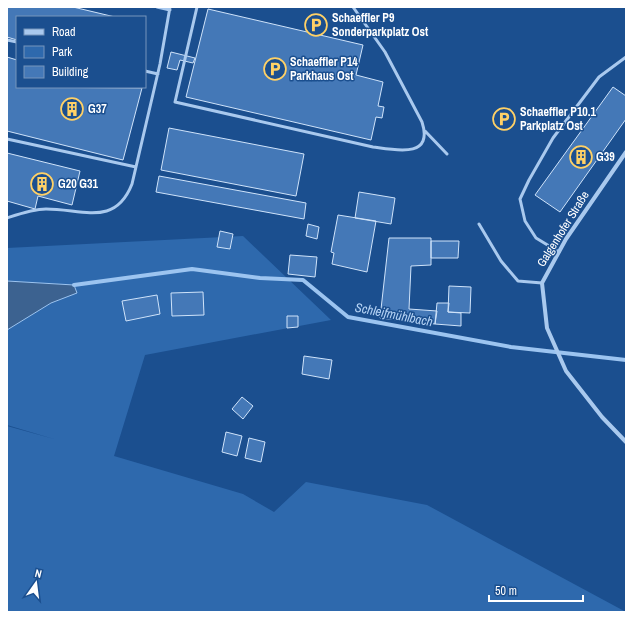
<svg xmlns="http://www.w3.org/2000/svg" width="633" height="619" font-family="'Archivo Narrow',sans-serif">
<rect width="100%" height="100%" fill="#1b4f8f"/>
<!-- green -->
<path fill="#2e69ad" d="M 243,236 L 331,320 L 145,355 L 114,456 L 243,494 L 274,512 L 306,482 L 427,505 L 626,612 L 7,612 L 7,426 L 54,439 L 7,425 L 7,330 L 51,303 L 76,293 L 74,285 L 7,281 L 7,248 Z"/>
<!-- water -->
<path fill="#3c6290" stroke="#9cc4f0" d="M 7,281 L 74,285 L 77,293 L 51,303 L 7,330 Z"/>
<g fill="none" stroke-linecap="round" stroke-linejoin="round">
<!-- stream -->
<path stroke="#9cc4f0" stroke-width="4" d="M 74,285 L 192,269 L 260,278 L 303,280 L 348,317 L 511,347 L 626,360"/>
</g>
<!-- building -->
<path fill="#4478b7" stroke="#cfe3fa" d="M 7,7 L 73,7 L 115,17 L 17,17 L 17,40 L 7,37 Z
M 208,9 L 363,45 L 356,75 L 383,82 L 378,106 L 384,107 L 382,118 L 376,117 L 371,140 L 186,97 Z
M 171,52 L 195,58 L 193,63 L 180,60 L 177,70 L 167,68 Z
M 7,57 L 17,60 L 17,87 L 142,88 L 123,160 L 7,131 Z
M 613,87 L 626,96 L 626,119 L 560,212 L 535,195 Z
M 169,128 L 304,154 L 296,196 L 161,170 Z
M 7,153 L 80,171 L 72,205 L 38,196 L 35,209 L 7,201 Z
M 159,176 L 306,203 L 304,219 L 156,192 Z
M 359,192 L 395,198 L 391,224 L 355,218 Z
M 338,215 L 376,221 L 367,272 L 332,264 L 334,253 L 331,252 Z
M 308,224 L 319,227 L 317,239 L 306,236 Z
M 220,231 L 233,234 L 230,249 L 217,247 Z
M 389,238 L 431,238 L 431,265 L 411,266 L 409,309 L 437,311 L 435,324 L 380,318 Z
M 431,241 L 459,241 L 458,258 L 431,258 Z
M 290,255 L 317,257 L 315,277 L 288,274 Z
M 449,286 L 471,287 L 470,313 L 448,312 Z
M 203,292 L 204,315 L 172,316 L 171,293 Z
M 157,295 L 160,314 L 126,321 L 122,301 Z
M 437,303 L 449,303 L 448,312 L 461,313 L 461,326 L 435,324 Z
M 287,316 L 298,316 L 298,327 L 287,328 Z
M 304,356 L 332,360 L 329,379 L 302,374 Z
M 242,397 L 253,406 L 243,419 L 232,409 Z
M 226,432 L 242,436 L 237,456 L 222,452 Z
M 249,438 L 265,442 L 261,462 L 245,458 Z"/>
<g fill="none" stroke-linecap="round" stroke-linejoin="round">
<!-- service -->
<path stroke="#a9c9ee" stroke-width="3" d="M 157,7 L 170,10
M 197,7 L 175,102 L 373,147 C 395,150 434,159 422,122 L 385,52 L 353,7
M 7,40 L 17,42
M 145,71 L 158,74
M 425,131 L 447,154
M 7,139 L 136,167
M 7,218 C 19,214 33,209 46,209 C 83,209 115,227 132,184 L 160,64 L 170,7
M 479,224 L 501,261 L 518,281 L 542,283
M 559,252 L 536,238 L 525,221 L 520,199 L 529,180 L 553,138 L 599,77 L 626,57"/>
<!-- minor -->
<path stroke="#a9c9ee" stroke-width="4" d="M 626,152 L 566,239 L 542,283 L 547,328 L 566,371 L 602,417 L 626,442"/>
</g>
<!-- icons -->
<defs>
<g id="parking-ring" transform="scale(1.15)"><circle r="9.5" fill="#1b4f8f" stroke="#ffd166" stroke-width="1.5"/><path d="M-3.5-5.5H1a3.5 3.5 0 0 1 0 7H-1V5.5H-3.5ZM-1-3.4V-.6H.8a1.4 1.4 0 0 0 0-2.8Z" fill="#ffd166"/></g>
<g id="building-ring" transform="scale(1.15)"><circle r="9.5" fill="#1b4f8f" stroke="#ffd166" stroke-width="1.5"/><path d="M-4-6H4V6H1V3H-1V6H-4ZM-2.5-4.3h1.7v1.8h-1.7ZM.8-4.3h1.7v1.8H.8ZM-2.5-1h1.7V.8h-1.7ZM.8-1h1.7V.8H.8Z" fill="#ffd166"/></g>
</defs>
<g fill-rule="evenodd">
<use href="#parking-ring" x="316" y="25"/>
<use href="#parking-ring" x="275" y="69"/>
<use href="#building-ring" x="72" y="109"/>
<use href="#parking-ring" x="504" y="119"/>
<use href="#building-ring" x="581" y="157"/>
<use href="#building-ring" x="42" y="184"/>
</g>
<g text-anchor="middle" stroke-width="3" stroke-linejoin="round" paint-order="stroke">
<!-- poi labels -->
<g font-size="12" font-weight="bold" fill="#fff" stroke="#1b4f8f" text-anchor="start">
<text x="332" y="22">Schaeffler P9<tspan x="332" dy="14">Sonderparkplatz Ost</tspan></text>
<text x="290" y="66">Schaeffler P14<tspan x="290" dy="14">Parkhaus Ost</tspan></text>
<text x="88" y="113">G37</text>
<text x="520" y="116">Schaeffler P10.1<tspan x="520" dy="14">Parkplatz Ost</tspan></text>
<text x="596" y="161">G39</text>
<text x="58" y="188">G20 G31</text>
</g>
<!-- street labels -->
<g font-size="12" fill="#fff" stroke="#1b4f8f">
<text transform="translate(563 229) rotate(-58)" y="4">Galgenhofer Straße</text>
</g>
<!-- water labels -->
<g font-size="13" font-style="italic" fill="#b5d3f5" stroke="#1b4f8f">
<text transform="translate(394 314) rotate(11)" y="5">Schleifmühlbach</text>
</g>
</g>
<!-- border -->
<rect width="633" height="619" fill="none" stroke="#ffffff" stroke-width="16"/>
<!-- legend -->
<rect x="16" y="16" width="130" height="72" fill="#1b4f8f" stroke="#7695bc"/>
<rect x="24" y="29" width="20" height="6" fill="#a9c9ee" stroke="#7695bc"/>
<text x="52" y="36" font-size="12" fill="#ffffff">Road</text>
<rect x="24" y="46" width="20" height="12" fill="#2e69ad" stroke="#7695bc"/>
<text x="52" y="56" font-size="12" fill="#ffffff">Park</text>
<rect x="24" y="66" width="20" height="12" fill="#4478b7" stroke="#7695bc"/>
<text x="52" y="76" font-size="12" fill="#ffffff">Building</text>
<!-- north arrow -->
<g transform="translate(36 583) rotate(14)" stroke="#1b4f8f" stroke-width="3" paint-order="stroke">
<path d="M0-3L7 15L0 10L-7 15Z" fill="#ffffff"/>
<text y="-6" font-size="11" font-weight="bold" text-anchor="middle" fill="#ffffff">N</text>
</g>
<!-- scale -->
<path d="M489 595v6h94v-6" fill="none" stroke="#ffffff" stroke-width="2"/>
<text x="495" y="595" font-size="12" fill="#ffffff" stroke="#1b4f8f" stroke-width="3" paint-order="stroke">50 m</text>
</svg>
